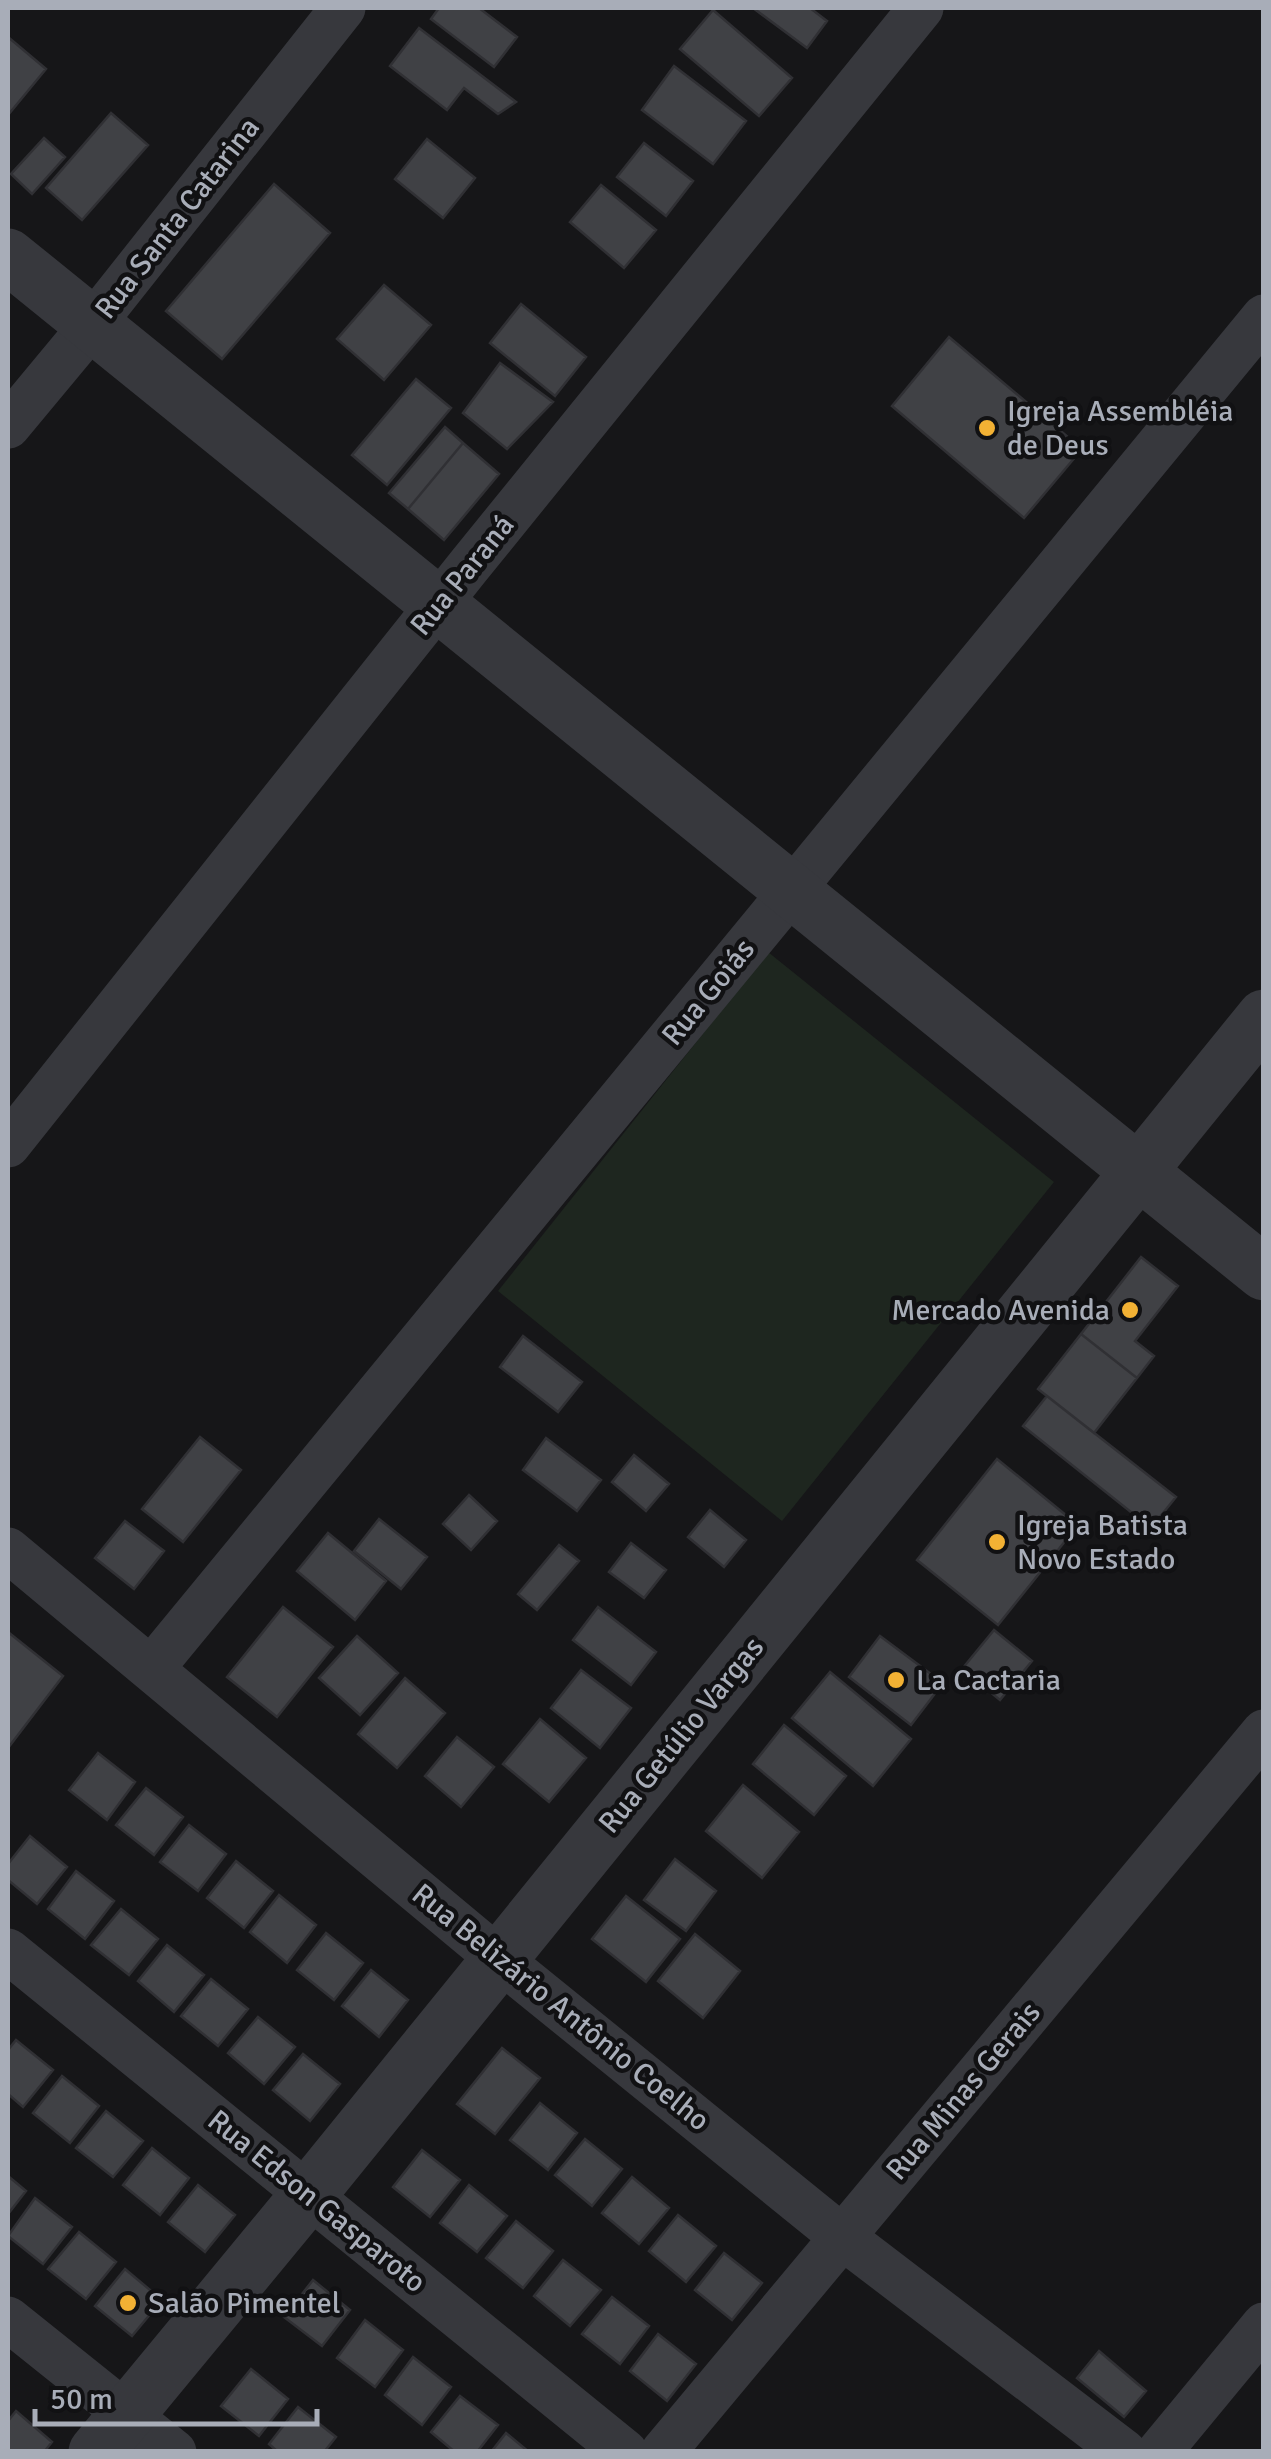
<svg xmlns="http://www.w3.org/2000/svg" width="1271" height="2459" font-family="Signika,sans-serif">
<rect width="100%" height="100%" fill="#161618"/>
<!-- green -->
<path fill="#1e261f" d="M 768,952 L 1054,1182 L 782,1521 L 498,1291 Z"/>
<!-- building -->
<path fill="#404145" stroke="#303034" stroke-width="2.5" d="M 439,8 L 479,8 L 517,37 L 494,67 L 431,19 Z
M 753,8 L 810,8 L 827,21 L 807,48 Z
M 713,10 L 792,78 L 759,116 L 680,49 Z
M 419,28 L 516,102 L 498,114 L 464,88 L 447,110 L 390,66 Z
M 8,37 L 46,69 L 8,115 Z
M 674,66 L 746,121 L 713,164 L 642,110 Z
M 111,113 L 148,145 L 82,220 L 46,188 Z
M 44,138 L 65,157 L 32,194 L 11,174 Z
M 427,139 L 475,178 L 443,218 L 395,179 Z
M 644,143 L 693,181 L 666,216 L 617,177 Z
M 274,184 L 330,233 L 222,359 L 166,311 Z
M 601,185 L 656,230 L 624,268 L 570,222 Z
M 384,285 L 431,325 L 384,380 L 337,339 Z
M 521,304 L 586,357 L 555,396 L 490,343 Z
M 949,337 L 1082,449 L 1024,518 L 892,406 Z
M 500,363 L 553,402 L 507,449 L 463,413 Z
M 416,379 L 451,408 L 387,485 L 352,455 Z
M 445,427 L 463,443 L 408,509 L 389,493 Z
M 463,443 L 499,474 L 444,540 L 408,509 Z
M 1141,1257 L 1178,1286 L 1135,1341 L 1154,1356 L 1137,1378 L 1081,1334 Z
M 1081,1334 L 1137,1378 L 1094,1433 L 1038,1389 Z
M 523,1336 L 582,1382 L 558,1412 L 500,1367 Z
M 1047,1396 L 1176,1497 L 1151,1528 L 1023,1426 Z
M 200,1437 L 241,1470 L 183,1542 L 142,1509 Z
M 546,1438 L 601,1480 L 577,1511 L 523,1470 Z
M 634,1455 L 669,1484 L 646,1511 L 612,1482 Z
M 997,1459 L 1078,1525 L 998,1625 L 917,1560 Z
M 469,1495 L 497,1521 L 471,1550 L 443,1524 Z
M 710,1510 L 746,1540 L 724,1567 L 688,1537 Z
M 379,1519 L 427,1557 L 401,1589 L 354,1551 Z
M 125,1521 L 164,1551 L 134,1589 L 95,1558 Z
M 328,1533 L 386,1581 L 355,1620 L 297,1571 Z
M 631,1543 L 666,1570 L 644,1598 L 609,1572 Z
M 559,1545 L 579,1561 L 537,1610 L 518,1594 Z
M 283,1607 L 333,1647 L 277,1717 L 227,1677 Z
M 598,1607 L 656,1652 L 631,1685 L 573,1640 Z
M 994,1630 L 1032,1661 L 1000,1700 L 962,1669 Z
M 8,1632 L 63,1676 L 8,1748 Z
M 357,1636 L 398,1673 L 360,1715 L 319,1678 Z
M 880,1636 L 943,1683 L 911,1725 L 849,1677 Z
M 581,1670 L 631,1708 L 600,1748 L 551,1708 Z
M 830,1672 L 911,1739 L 873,1786 L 792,1718 Z
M 405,1678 L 445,1713 L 397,1768 L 358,1734 Z
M 540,1719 L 586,1758 L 549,1802 L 503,1764 Z
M 784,1725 L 846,1776 L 814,1815 L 753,1764 Z
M 457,1737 L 494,1767 L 461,1807 L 425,1776 Z
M 98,1753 L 135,1782 L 107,1820 L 69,1790 Z
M 743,1785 L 799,1832 L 762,1878 L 706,1831 Z
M 146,1788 L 183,1817 L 154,1855 L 116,1825 Z
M 189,1825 L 226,1854 L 198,1891 L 160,1862 Z
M 30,1836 L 67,1867 L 37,1904 L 8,1880 L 8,1864 Z
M 675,1859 L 716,1891 L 686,1931 L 644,1900 Z
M 236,1861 L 273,1891 L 244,1928 L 207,1898 Z
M 76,1871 L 114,1901 L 85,1939 L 48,1909 Z
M 279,1895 L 316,1925 L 287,1963 L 250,1932 Z
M 626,1896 L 680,1939 L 646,1982 L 592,1939 Z
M 121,1909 L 158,1939 L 129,1975 L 91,1945 Z
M 326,1933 L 363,1963 L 334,2000 L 297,1970 Z
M 695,1934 L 740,1971 L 703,2018 L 658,1981 Z
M 167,1945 L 204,1975 L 174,2012 L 138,1981 Z
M 371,1970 L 408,2000 L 379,2037 L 342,2006 Z
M 211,1979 L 248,2009 L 218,2046 L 181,2016 Z
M 258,2017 L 295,2047 L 264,2084 L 228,2053 Z
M 16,2040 L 53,2070 L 23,2107 L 8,2094 L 8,2050 Z
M 502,2048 L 540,2078 L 495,2134 L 457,2104 Z
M 303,2054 L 340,2084 L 310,2121 L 273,2090 Z
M 62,2076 L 99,2106 L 70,2143 L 33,2113 Z
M 540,2103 L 577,2133 L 548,2170 L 510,2140 Z
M 106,2111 L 143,2141 L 113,2177 L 76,2148 Z
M 585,2139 L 622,2169 L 592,2206 L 555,2175 Z
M 152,2148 L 189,2178 L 160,2215 L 123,2185 Z
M 422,2150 L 460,2180 L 430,2217 L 393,2187 Z
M 8,2176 L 26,2191 L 8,2214 Z
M 632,2177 L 669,2208 L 639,2244 L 602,2213 Z
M 198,2185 L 235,2215 L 205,2252 L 168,2222 Z
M 469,2185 L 507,2216 L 477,2252 L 440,2223 Z
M 35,2198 L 72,2227 L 43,2264 L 8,2236 Z
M 678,2215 L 716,2246 L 686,2282 L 649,2251 Z
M 516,2221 L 553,2251 L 523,2288 L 486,2258 Z
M 79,2232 L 116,2262 L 86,2299 L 48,2269 Z
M 724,2253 L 762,2283 L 732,2320 L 695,2290 Z
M 563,2260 L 601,2290 L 570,2326 L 534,2296 Z
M 125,2269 L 162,2300 L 132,2336 L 95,2306 Z
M 313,2280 L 350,2310 L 322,2346 L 284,2317 Z
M 612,2297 L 649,2326 L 620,2364 L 582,2334 Z
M 365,2320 L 403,2350 L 375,2387 L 337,2358 Z
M 658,2334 L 696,2364 L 667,2401 L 630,2371 Z
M 1099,2351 L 1146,2391 L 1124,2417 L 1077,2378 Z
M 413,2357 L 451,2387 L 422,2425 L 385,2395 Z
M 251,2369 L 288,2399 L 259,2436 L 221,2406 Z
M 460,2396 L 498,2425 L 477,2452 L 455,2452 L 431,2432 Z
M 298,2407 L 336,2437 L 324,2452 L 278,2452 L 269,2444 Z
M 16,2411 L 52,2442 L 44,2452 L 8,2452 L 8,2421 Z
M 506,2433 L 529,2452 L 491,2452 Z"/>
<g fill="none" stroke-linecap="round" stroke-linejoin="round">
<!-- minor -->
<path stroke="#37383d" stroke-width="45" d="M 8,426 L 92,325 L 343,8
M 8,1145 L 468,567 L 921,8
M 8,1550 L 499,1959 L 841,2236 L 1124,2452
M 152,1668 L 1264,317
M 8,1951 L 625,2452
M 8,2319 L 174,2452
M 663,2452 L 1264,1732
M 1159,2452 L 1264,2325"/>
<!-- tertiary -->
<path stroke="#37383d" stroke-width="55" d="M 8,256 L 1264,1273
M 96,2452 L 309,2194 L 1264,1017"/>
</g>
<!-- markers -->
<g fill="#f2b134" stroke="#111113" stroke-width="4">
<circle cx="987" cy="428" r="10"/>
<circle cx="1130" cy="1310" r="10"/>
<circle cx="997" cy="1542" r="10"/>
<circle cx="896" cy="1680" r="10"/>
<circle cx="128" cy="2303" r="10"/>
</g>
<g text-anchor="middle" stroke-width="9" stroke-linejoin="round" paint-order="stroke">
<!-- street labels -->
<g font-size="30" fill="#a8adb8" stroke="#111113">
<text transform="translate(177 218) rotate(-52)" y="10">Rua Santa Catarina</text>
<text transform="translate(462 575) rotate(-51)" y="10">Rua Paraná</text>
<text transform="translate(708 992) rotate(-51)" y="10">Rua Goiás</text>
<text transform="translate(681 1735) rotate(-51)" y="10">Rua Getúlio Vargas</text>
<text transform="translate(561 2007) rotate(39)" y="10">Rua Belizário Antônio Coelho</text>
<text transform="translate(963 2091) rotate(-50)" y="10">Rua Minas Gerais</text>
<text transform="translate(317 2201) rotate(39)" y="10">Rua Edson Gasparoto</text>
</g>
<!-- poi labels -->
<g font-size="30" fill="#a8adb8" stroke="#111113" text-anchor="start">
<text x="1007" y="421">Igreja Assembléia<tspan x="1007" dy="34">de Deus</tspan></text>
<text x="1110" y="1320" text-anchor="end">Mercado Avenida</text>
<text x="1017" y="1535">Igreja Batista<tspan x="1017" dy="34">Novo Estado</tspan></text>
<text x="916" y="1690">La Cactaria</text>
<text x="148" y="2313">Salão Pimentel</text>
</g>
</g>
<!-- border -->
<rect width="1271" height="2459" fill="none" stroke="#a8adb8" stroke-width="20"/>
<!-- scale -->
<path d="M35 2409v15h282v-15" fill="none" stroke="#a8adb8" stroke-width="5"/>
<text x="50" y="2409" font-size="30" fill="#a8adb8" stroke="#111113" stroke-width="8" paint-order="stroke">50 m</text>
</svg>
